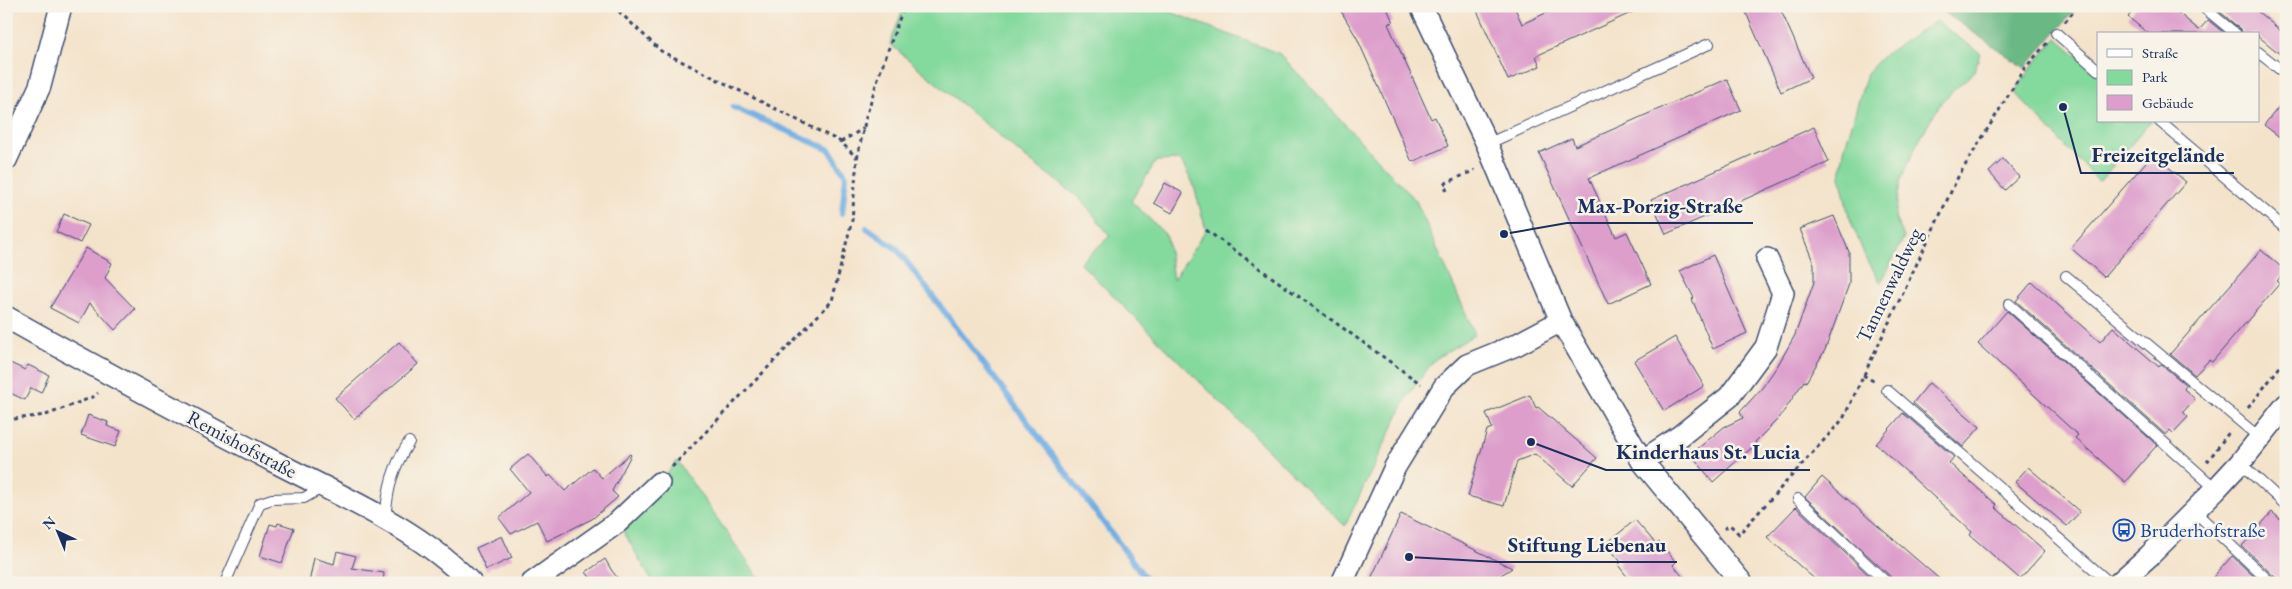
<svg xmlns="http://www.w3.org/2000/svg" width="2292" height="589" font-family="'EB Garamond',serif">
<rect width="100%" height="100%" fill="#f7f3e8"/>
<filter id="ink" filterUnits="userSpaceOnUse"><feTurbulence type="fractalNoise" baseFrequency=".02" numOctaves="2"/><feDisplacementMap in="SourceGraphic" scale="10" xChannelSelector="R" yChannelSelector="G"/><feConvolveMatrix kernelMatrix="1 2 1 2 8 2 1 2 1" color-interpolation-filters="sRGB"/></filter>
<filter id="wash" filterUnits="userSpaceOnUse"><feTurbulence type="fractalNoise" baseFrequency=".0096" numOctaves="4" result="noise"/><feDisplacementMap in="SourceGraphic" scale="20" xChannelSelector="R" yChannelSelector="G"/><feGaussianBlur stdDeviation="1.12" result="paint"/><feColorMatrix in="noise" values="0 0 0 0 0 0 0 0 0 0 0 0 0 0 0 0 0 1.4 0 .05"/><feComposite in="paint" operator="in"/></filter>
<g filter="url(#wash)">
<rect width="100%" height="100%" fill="#f4e3cb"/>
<!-- green -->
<path fill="#84d99d" stroke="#50847e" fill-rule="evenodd" d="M 904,6 L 1155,6 L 1280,54 L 1416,201 L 1475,334 L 1434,360 L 1407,397 L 1345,526 L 1080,263 L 1110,236 L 1082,200 L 1021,154 L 890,44 ZM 1180,160 L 1193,183 L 1206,230 L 1173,280 L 1167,236 L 1131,201 L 1156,161 Z
M 1936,21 L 1980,53 L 1975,71 L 1942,101 L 1917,143 L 1900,182 L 1895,218 L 1904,237 L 1881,283 L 1864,254 L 1849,216 L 1840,176 L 1844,150 L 1867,73 L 1884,55 Z
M 2057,38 L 2098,74 L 2098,121 L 2151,121 L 2099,182 L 2015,93 L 2029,70 Z
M 677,461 L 762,583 L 653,583 L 618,522 L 659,483 Z"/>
<!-- forest -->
<path fill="#6bb984" stroke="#437471" d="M 1935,6 L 2078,6 L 2025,68 Z"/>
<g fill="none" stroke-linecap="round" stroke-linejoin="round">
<!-- stream -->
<path stroke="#70aee3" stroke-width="6" d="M 733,107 L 830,150 L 846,176 L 842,213
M 867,228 L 897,249 L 1149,583"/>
</g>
<g id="blocks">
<!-- building -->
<path fill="#dd9ecc" d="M 1338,6 L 1386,6 L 1393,22 L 1388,24 L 1431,119 L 1435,117 L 1448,146 L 1412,162 L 1357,38 Z
M 1475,6 L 1514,6 L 1522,24 L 1561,6 L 1646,6 L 1536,56 L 1540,66 L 1508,80 Z
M 1743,6 L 1779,6 L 1811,78 L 1781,92 Z
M 2137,6 L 2170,6 L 2199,30 L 2208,20 L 2225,34 L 2149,34 L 2128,17 Z
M 2219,6 L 2251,6 L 2286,35 L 2286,59 L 2258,36 L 2258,34 L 2243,34 L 2240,29 L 2217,9 Z
M 1727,79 L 1741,110 L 1589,178 L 1616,237 L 1627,232 L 1651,284 L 1608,304 L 1539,153 L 1572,138 L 1575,146 Z
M 2286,98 L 2286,142 L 2264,125 Z
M 1814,127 L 1829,162 L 1666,234 L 1651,200 Z
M 2153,154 L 2186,182 L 2104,277 L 2071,248 Z
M 2003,159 L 2019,177 L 2005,190 L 1989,172 Z
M 1165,183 L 1183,193 L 1172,213 L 1154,203 Z
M 64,214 L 89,225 L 80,243 L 56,232 Z
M 1834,216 L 1849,252 L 1849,284 L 1825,350 L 1806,382 L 1804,381 L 1780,417 L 1755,442 L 1756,444 L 1713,482 L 1691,454 L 1724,427 L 1743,418 L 1740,412 L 1762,388 L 1778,365 L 1795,335 L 1814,282 L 1814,264 L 1800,229 Z
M 86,248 L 112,263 L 105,278 L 135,309 L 115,330 L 90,303 L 79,323 L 50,308 Z
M 2261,250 L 2286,271 L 2277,281 L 2280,283 L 2212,362 L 2209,360 L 2195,375 L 2170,354 Z
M 1713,255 L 1747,333 L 1713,349 L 1692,299 L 1694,298 L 1680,271 Z
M 2032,282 L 2100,342 L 2113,327 L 2159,367 L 2161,364 L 2186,385 L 2184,389 L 2195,399 L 2183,412 L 2188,417 L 2173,433 L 2170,430 L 2166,435 L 2016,301 Z
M 2007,311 L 2157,445 L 2125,482 L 2075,438 L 2078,435 L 1978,344 Z
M 1675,337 L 1704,386 L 1664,411 L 1634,361 Z
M 399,342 L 418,364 L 354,419 L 335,398 Z
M 6,361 L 25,370 L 28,365 L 49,375 L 41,393 L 31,388 L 25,400 L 6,391 Z
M 1929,383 L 1980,427 L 1963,447 L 1913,403 Z
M 1530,395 L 1536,408 L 1538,407 L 1597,458 L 1572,486 L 1535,454 L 1517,461 L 1504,506 L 1468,496 L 1487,430 L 1492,428 L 1486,413 Z
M 1903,413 L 1954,457 L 1949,463 L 1997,505 L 1995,507 L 2045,551 L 2020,579 L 1970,535 L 1972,532 L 1876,444 Z
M 88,415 L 108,422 L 107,426 L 121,431 L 115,447 L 81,435 Z
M 528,454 L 548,477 L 550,475 L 565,491 L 593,468 L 602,478 L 630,454 L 631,455 L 612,491 L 618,497 L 592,519 L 547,541 L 537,521 L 511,534 L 499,518 L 529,492 L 510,469 Z
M 2028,467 L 2080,512 L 2067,526 L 2015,482 Z
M 1822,477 L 1871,520 L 1944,583 L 1894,583 L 1892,578 L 1805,497 Z
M 1796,507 L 1877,583 L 1819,583 L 1767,537 Z
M 2272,512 L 2286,524 L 2286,583 L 2278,583 L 2276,578 L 2242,546 Z
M 1401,514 L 1451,538 L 1512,568 L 1489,583 L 1369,583 Z
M 1635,520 L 1656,544 L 1659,542 L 1676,562 L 1673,565 L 1688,583 L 1632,583 L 1618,565 L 1621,562 L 1606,544 Z
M 278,523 L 294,528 L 282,563 L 260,556 L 270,524 L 277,526 Z
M 502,536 L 512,558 L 486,570 L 476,548 Z
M 337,551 L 356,556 L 352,568 L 384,573 L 383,583 L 309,583 L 314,558 L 334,564 Z
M 2232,556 L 2261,583 L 2208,583 Z
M 605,559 L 612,571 L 622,583 L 594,583 L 586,572 Z"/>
</g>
</g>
<g filter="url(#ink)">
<use href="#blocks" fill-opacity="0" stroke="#3c4a6e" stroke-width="1"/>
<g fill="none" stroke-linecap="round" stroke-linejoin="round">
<!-- lane casing -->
<g stroke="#3c4a6e" stroke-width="12">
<path id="lane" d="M 2202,6 L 2236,34
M 2056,33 L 2098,70
M 2258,52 L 2286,74
M 2159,121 L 2286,229
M 1487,144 L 1709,44
M 2066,276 L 2260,438
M 2009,304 L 2216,489
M 1887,390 L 2110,583
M 2240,463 L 2286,505
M 1798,499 L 1887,583
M 2194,511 L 2271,583
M 385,519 C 388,487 392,469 409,442
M 225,583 L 260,503 L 272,499 L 304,498 L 323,487"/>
</g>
<!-- street casing -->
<g stroke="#3c4a6e" stroke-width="24">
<path id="street" d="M 1421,6 L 1487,144 L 1561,321 L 1642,461 L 1742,583
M 6,160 L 40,86 L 61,6
M 6,317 C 95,367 185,415 275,462 C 342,497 418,528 471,583
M 1642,461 L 1680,436 L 1729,397 L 1766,347 L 1783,293 L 1767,259
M 532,583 L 618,522 L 659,483
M 1342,583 L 1395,467 L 1444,387 L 1467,365 L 1516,345 L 1561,321
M 2119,583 L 2149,556 L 2216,489 L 2240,463 L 2286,405"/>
</g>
<!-- path -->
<path stroke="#3c4a6e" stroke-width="3" stroke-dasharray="4 4" stroke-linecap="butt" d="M 613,6 L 661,51 L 841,142 L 857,158
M 2065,22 L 2078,6
M 841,142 L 864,128
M 1447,191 L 1444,184 L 1475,170
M 1206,230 L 1421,384
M 1863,375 L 1875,382
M 2248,408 L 2286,359
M 6,420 L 46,415 L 93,397 L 98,393
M 2207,462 L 2230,431
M 672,467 L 832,301 L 852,220 L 857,159 L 866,117 L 879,75 L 904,6
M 1724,529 L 1730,525 L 1739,534 L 1843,419 L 1958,177 L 2025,68 L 2047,43"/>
<!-- lane -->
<use href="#lane" stroke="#fff" stroke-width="10"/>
<!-- street -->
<use href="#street" stroke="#fff" stroke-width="21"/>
</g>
</g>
<!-- icons -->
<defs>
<g id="bus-ring" transform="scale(1.125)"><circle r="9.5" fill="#f7f3e8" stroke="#1a4fb4" stroke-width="1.5"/><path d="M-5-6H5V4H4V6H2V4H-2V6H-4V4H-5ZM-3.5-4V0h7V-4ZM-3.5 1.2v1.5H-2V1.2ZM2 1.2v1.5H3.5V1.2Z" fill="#1a4fb4"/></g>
</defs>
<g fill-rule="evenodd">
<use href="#bus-ring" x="2124" y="530"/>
</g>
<g text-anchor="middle" stroke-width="5" stroke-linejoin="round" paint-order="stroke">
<!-- street labels -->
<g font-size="20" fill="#1b2f5e" stroke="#f7f3e8">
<text transform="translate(1889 285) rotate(-64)" y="7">Tannenwaldweg</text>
<text transform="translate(242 444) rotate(28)" y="7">Remishofstraße</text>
</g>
<!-- transit labels -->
<g font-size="20" fill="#164399" stroke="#f7f3e8" text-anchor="start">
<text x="2140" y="537">Bruderhofstraße</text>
</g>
</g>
<!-- callouts -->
<path fill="none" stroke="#1b2f5e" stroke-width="2" d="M2063 107L2081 173H2234M1504 234L1567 223H1753M1531 442L1606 470H1810M1409 557L1498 562H1677"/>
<g fill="#1b2f5e" stroke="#f7f3e8" stroke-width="2">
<circle cx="2063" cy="107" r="5"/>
<circle cx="1504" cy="234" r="5"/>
<circle cx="1531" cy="442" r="5"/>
<circle cx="1409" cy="557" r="5"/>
</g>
<g font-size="21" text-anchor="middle" font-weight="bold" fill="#1b2f5e" stroke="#f7f3e8" stroke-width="5" stroke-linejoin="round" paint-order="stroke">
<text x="2158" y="162">Freizeitgelände</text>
<text x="1660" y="213">Max-Porzig-Straße</text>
<text x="1708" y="459">Kinderhaus St. Lucia</text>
<text x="1587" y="552">Stiftung Liebenau</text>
</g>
<!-- margin -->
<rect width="2292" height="589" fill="none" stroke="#f7f3e8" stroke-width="25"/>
<!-- legend -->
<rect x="2097" y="32" width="162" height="90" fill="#f7f3e8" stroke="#9fa5b1"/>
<rect x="2107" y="49" width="25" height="8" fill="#ffffff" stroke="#9fa5b1"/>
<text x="2142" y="58" font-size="15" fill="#1b2f5e">Straße</text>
<rect x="2107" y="70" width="25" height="15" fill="#84d99d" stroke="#9fa5b1"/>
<text x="2142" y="82" font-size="15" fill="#1b2f5e">Park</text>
<rect x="2107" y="95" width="25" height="15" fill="#dd9ecc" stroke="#9fa5b1"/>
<text x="2142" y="108" font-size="15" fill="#1b2f5e">Gebäude</text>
<!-- north arrow -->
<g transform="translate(58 532) rotate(316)" stroke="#f7f3e8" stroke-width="4" paint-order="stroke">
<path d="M0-4L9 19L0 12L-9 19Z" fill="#1b2f5e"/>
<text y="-8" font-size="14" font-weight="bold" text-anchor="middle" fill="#1b2f5e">N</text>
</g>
</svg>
